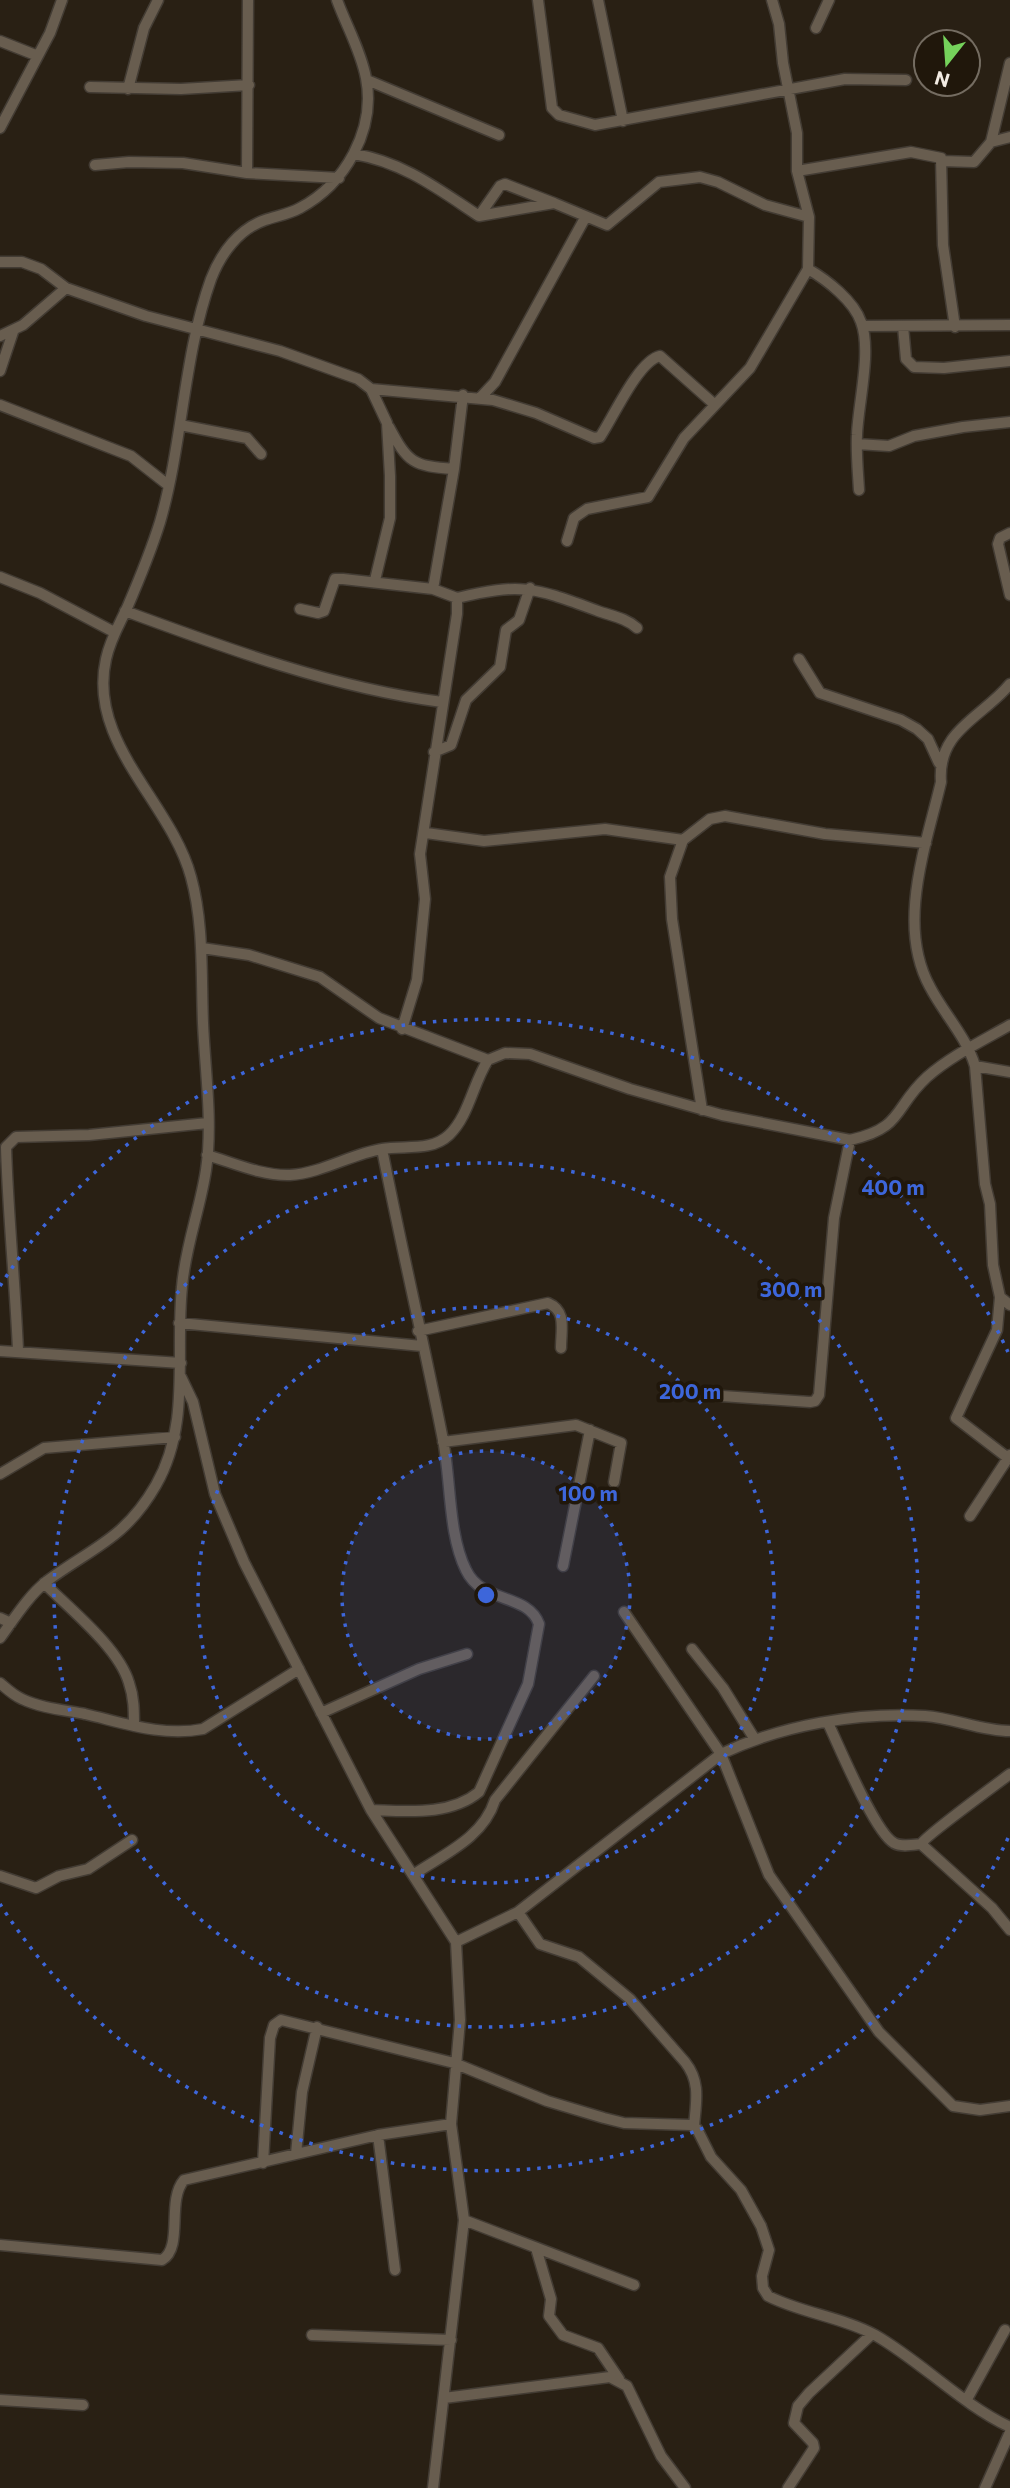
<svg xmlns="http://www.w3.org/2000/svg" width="1010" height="2488" font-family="Commissioner,sans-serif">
<rect width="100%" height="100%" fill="#292014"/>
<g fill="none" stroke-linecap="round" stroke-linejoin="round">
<!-- minor casing -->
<g stroke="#433c34" stroke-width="13">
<path id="minor" d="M 538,0 L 552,108 L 559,115 L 595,125 L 845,79 L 906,80
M 598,0 L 623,121
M 772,0 L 779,24 L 783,63 L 797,133 L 797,171 L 809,217 L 808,269 C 827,280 854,301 861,322 C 872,351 858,404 857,435 C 856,453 858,472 859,490
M 816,28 L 829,0
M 0,41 L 38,56
M 367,80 L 499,135
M 90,87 L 181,89 L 249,85
M 128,89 L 144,28 L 158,0
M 0,128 L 50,33 L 62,0
M 991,142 L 1010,137
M 354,154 C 403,162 438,189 479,216 L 554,203 L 607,225 L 659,182 L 700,177 L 718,182 L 765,205 L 809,217
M 942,161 L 974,162 L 991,142 L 1010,63
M 95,165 L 129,162 L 183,163 L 247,173 L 339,178
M 797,171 L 911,152 L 941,158 L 943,245 L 955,327
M 247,173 L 248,0
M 479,216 L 500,186 L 505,184 L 554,203
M 0,262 L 22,262 L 41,269 L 66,288 L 146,316 L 280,351 L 358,379 L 371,389 L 387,423 L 390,476 L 390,518 L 375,580
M 863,326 L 1010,325
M 903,326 L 906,359 L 914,367 L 944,368 L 1010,361
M 0,336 L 23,325 L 66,288
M 0,371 L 13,332
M 371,389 L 493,400 L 536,413 L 594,438 L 600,437 C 613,418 638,361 660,356 L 714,404
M 480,398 L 495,382 L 585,218
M 0,405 L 131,456 L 168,485
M 180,425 L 247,438 L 261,454
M 389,427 C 408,463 413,466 454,469
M 857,444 L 889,446 L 914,436 L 963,427 L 1010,422
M 1010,533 L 1000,538 L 998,544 L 1010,595
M 567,541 L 574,518 L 587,509 L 648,497 L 684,438 L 750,368 L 808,269
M 0,577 L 40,593 L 114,632
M 433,589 L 454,469 L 463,395
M 457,598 C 523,582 535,588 598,611 C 612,616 626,618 637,628
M 300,609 L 318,613 L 324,611 L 335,579 L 343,579 L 433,589 L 457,598 L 457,614 L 420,854 L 425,899 L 417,980 L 402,1029
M 125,611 C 228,649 334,688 442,702
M 799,659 L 820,693 L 901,720 L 917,729 L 928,739 L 939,763
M 1010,684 C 982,718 937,730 941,782 C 926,846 896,925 930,987 C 944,1014 966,1036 975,1066 L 985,1184 L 990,1204 L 993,1265 L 1000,1297 L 1010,1305
M 434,752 L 451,745 L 466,700 L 500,667 L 506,630 L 519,620 L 530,588
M 426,833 L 484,841 L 605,829 L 683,840
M 202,948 L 249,955 L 320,977 L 379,1018 L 488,1060
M 975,1066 L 1010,1072
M 702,1110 L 672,919 L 670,877 L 683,840 L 710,819 L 725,816 L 825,834 L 926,843
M 207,1155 C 234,1163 262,1176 290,1175 C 322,1173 351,1154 382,1149 C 404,1145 431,1152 449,1135 C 469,1116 473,1083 488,1060 L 505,1053 L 530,1054 L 630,1089 L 722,1115 L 850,1140 C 904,1128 893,1108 927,1077 C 951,1056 982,1041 1010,1025
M 1000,1297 L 997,1330 L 956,1418 L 1008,1458
M 179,1323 L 422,1346
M 418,1331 L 548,1303 C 567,1311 561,1329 561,1348
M 18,1350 C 15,1282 8,1215 6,1147 L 16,1137 L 89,1135 L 208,1123
M 0,1351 L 181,1363
M 181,1377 L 193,1402 L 215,1494 L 244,1562 L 371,1810 L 456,1942 L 460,2020 L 451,2124 L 464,2220 L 433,2488
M 707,1395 L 810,1402 L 815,1401 L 819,1395 L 834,1218 L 850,1140
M 443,1442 L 576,1425 L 621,1443 L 614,1482
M 0,1474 L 44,1448 L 175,1437
M 970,1516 L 1010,1455
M 563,1566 L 590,1430
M 44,1583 C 70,1609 119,1648 129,1683 C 134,1697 134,1711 134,1726
M 624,1612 L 721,1754 L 769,1875 L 879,2032 L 953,2106 L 980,2110 L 1010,2106
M 0,1618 L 11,1623
M 0,1638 C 14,1619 28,1596 47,1581 C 93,1547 125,1539 156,1485 C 191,1424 175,1354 182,1287 C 185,1247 200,1210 206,1170 C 213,1122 205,1071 203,1023 C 201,974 204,924 191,877 C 171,802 87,743 106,659 C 110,640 119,625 127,608 C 139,580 151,551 160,522 C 183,443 183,357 211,279 C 221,253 239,229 265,220 C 277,216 289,214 300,208 C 345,184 376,130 366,78 C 361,51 346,25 337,0
M 692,1649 L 723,1688 L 754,1738
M 0,1683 C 7,1689 13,1695 22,1699 C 41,1708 64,1710 85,1714 C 124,1723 163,1737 203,1729 L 299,1669
M 321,1713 L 419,1669 L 467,1654
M 828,1723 C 839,1746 875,1833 894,1843 C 901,1847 912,1845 921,1844
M 1010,1774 C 998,1783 924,1837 921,1844 L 992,1908 L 1010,1930
M 371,1810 C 407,1811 450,1816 479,1792 L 528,1684 L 539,1624 C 528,1593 482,1604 466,1570 C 448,1534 451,1479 443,1440 C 424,1343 401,1246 382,1149
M 413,1875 C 444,1854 483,1838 495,1800 L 594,1676
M 0,1876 L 36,1888 L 59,1876 L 88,1869 L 132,1840
M 518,1912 L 540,1944 L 579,1957 L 630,1999 L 685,2062 C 701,2082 696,2102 694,2126
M 456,1942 L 518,1912 L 721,1754 C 782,1725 858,1712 925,1716 C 954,1718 981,1731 1010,1731
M 378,2135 L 395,2270
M 296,2154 L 302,2092 L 317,2027
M 263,2163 L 270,2038 L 274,2025 L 281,2020 L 454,2063 L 547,2101 L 604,2118 L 624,2123 L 691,2125 L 697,2129 L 711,2157 L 741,2190 L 761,2226 L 769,2250 L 762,2276 L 763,2288 L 768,2296 C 801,2313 842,2317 875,2335 C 922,2362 961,2404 1010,2427
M 464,2220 L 634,2285
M 0,2245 L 162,2260 C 184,2247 166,2201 184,2180 L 378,2135 L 451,2124
M 536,2248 L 551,2299 L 549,2316 L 563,2335 L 598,2348 L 619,2379
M 312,2335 L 451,2340
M 444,2398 L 610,2377 L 627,2386 L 661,2456 L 685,2488
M 967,2399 L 1005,2330
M 0,2400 L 83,2405
M 788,2488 L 814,2448 L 813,2443 L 794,2423 L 798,2406 L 809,2393 L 872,2334
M 985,2488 L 1010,2432"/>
</g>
<!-- minor -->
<use href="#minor" stroke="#685d4f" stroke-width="10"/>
</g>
<!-- distance rings -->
<circle cx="486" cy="1595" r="144" fill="#3d66da" fill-opacity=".12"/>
<g fill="none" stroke="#3d66da" stroke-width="3.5" stroke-dasharray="3.5 7">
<circle cx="486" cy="1595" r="144"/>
<circle cx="486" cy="1595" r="288"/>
<circle cx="486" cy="1595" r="432"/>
<path d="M1008 1838A576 576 0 0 1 0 1904M0 1286A576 576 0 0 1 1008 1352"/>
</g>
<circle cx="486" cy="1595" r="10" fill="#3d66da" stroke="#20170b" stroke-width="3.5"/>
<g font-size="21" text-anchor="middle" font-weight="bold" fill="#3d66da" stroke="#20170b" stroke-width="7" stroke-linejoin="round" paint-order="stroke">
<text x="893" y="1195">400 m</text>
<text x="791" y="1297">300 m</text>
<text x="690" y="1399">200 m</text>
<text x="588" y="1501">100 m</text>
</g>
<!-- north arrow -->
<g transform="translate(947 63) rotate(197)"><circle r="33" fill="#20170b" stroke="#746c61" stroke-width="2"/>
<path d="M0-5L12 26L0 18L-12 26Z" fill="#75d25b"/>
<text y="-10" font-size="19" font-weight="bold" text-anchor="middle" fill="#f2ebe3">N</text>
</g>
</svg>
